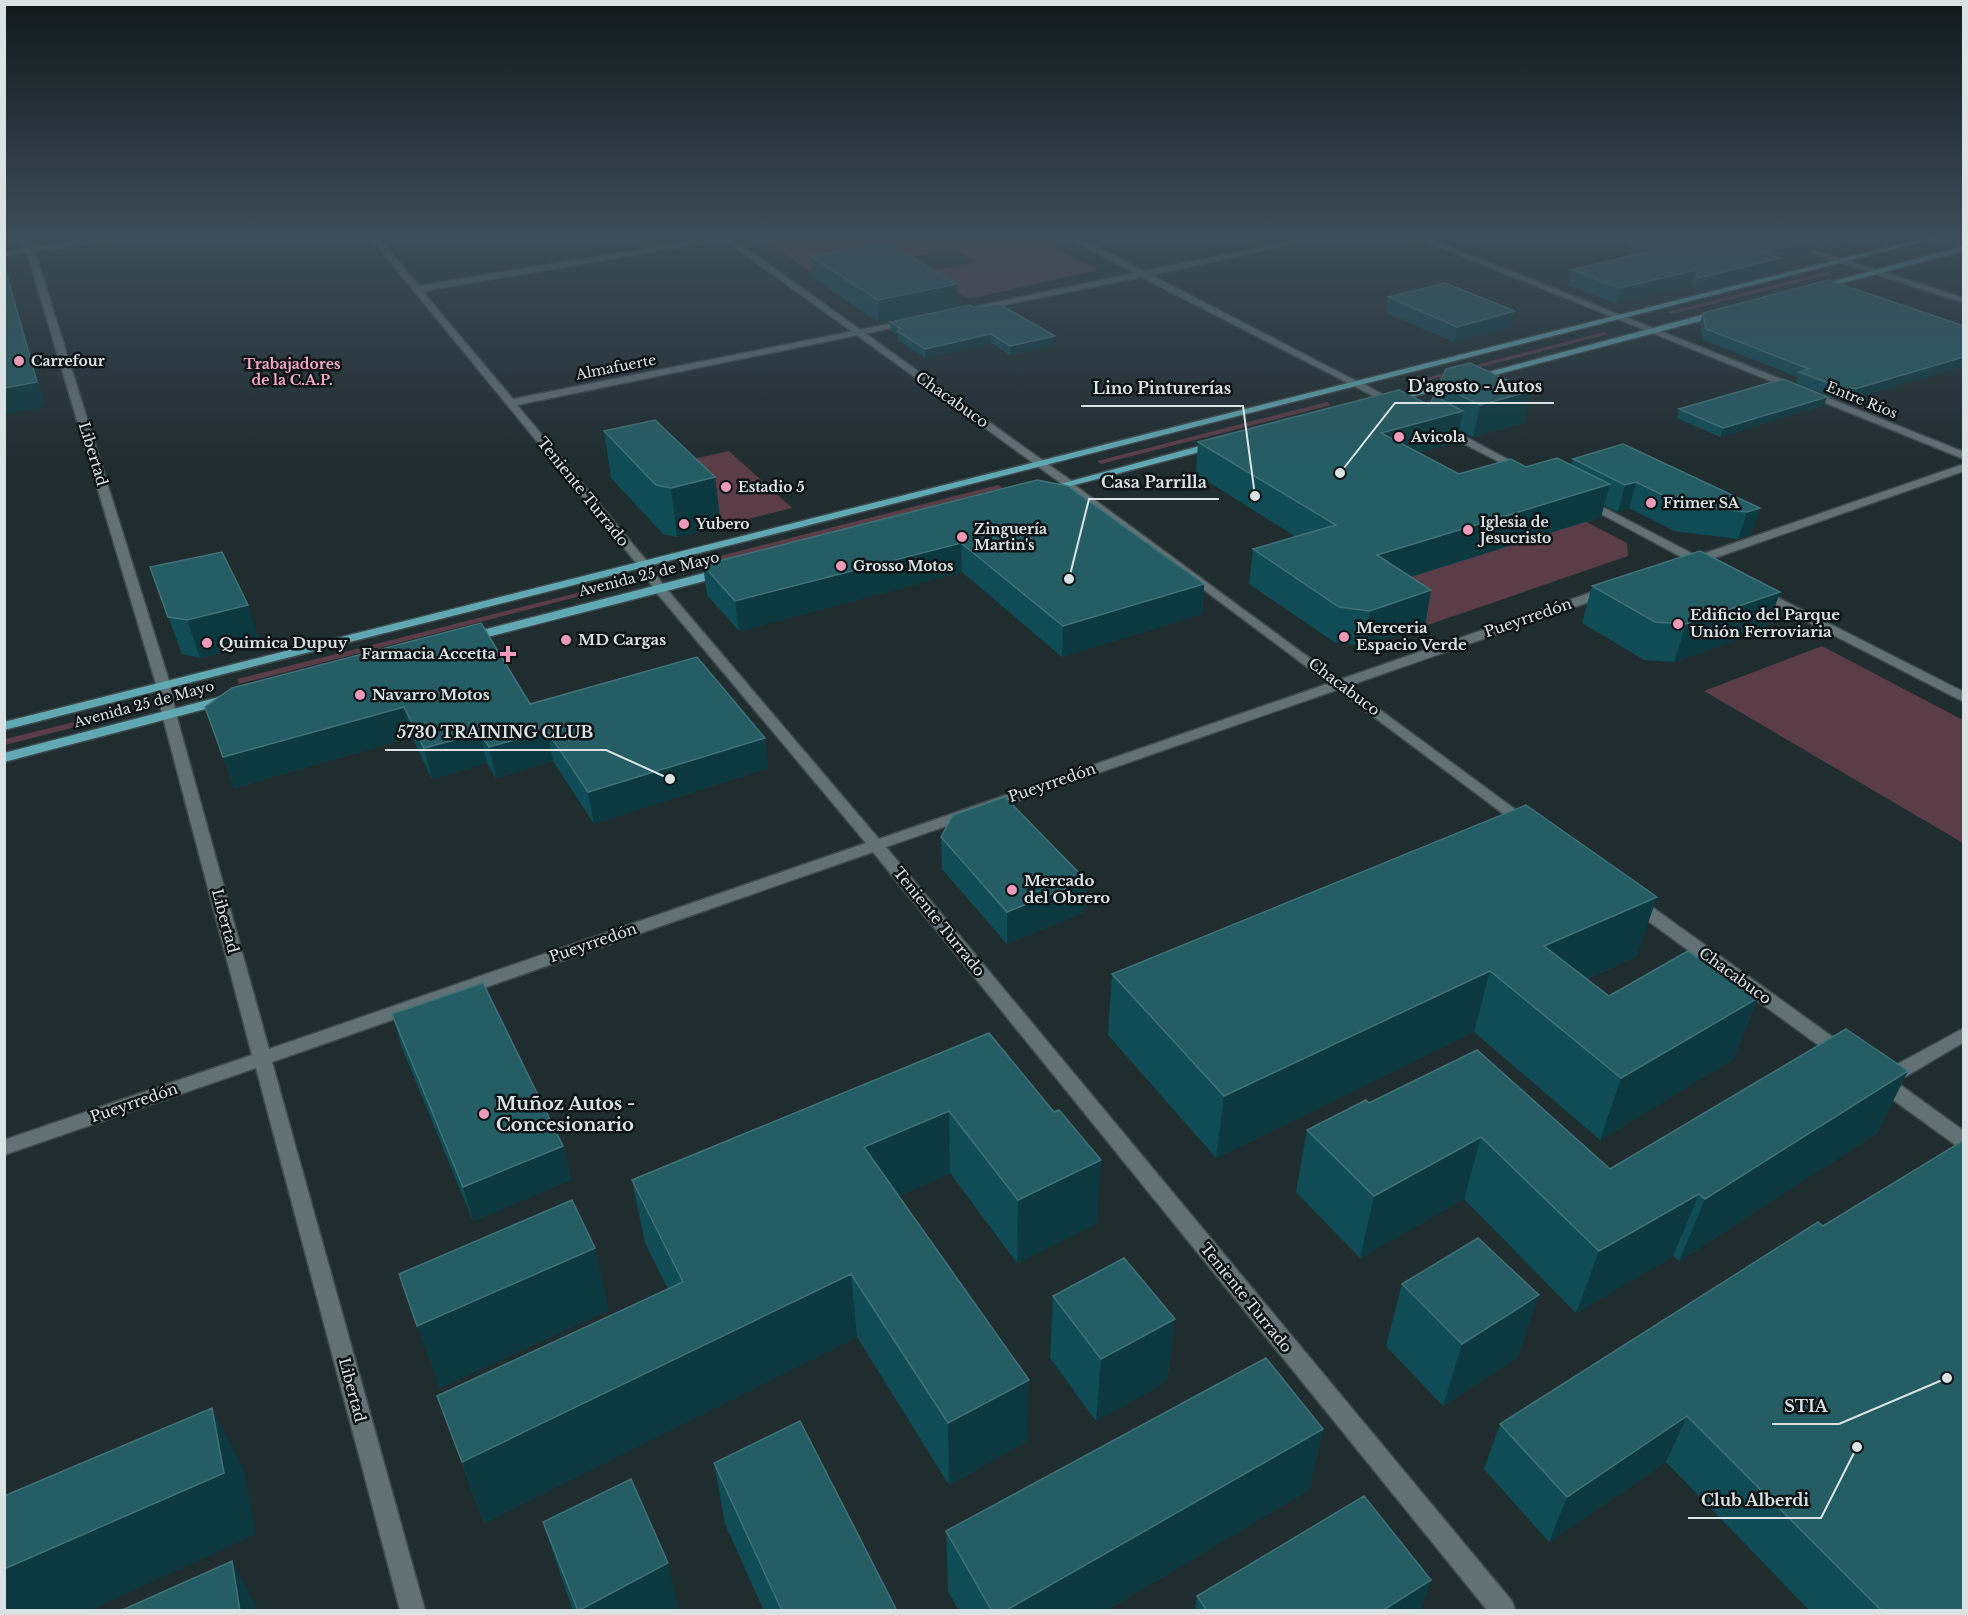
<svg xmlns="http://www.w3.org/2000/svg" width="1968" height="1615" font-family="'Libre Baskerville',serif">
<rect width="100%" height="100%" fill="#1f2d2f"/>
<!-- green -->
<path fill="#5a3d47" d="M 780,236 L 1031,236 L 1097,270 L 969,299 L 924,272 L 977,262 L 955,249 L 816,275 L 762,239 Z
M 1827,272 L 1832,274 L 1673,314 L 1668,312 Z
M 1604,332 L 1609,334 L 1419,383 L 1414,381 Z
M 1327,402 L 1331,405 L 1101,464 L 1097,461 Z
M 729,451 L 792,508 L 721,526 L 661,466 Z
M 1506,480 L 1627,543 L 1628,556 L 1425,626 L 1298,540 Z
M 998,485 L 1003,488 L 719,561 L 716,557 Z
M 593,589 L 596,592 L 239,684 L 237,679 Z
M 1822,646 L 1963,720 L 1963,843 L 1704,691 Z
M 82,720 L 83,725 L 5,745 L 5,739 Z"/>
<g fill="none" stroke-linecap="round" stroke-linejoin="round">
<!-- minor casing -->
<g stroke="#3f4b4c" stroke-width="3">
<path id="minor" d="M 22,236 L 30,236 L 33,247 L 114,236 L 133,236 L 35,252 L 170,684 L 176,714 L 269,1049 L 866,843 L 656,592 L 638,565 L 369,236 L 377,236 L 419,286 L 721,236 L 738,236 L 734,238 L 422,291 L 513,399 L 914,319 L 914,323 L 911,324 L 517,405 L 646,560 L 664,586 L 879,839 L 1604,588 L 1612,588 L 1612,594 L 886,847 L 1512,1601 L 1515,1610 L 1487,1610 L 873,852 L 272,1062 L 425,1610 L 400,1610 L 256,1068 L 4,1155 L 4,1140 L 252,1055 L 162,714 L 156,684 L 27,253 L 4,256 L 4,252 L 26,248 Z
M 1065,236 L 1075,236 L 1144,271 L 1317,236 L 1332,236 L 1151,275 L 1362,384 L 1354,386 L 1141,277 L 955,315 L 951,312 L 1135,273 Z
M 1412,236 L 1422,236 L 1964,452 L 1964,459 Z
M 1759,236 L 1770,236 L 1964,298 L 1964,303 Z
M 1437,426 L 1445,426 L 1528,470 L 1519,472 L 1437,430 Z
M 1964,464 L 1964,471 L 1706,561 L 1706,566 L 1687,565 L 1687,560 L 1579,502 L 1585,499 L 1589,500 L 1697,556 Z
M 1761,589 L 1964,692 L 1964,702 L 1757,596 L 1755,593 Z
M 1964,1028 L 1964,1042 L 1895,1083 L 1888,1085 L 1881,1083 L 1879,1078 L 1881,1073 Z"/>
</g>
<!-- tertiary casing -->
<g stroke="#3f4b4c" stroke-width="3">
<path id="tertiary" d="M 1354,382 L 1360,382 L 1393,400 L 1385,402 L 1354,386 Z
M 1069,481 L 1531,821 L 1534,824 L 1531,827 L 1521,827 L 1065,486 L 1064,484 Z
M 1635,898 L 1641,899 L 1848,1048 L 1851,1053 L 1848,1058 L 1842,1060 L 1836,1058 L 1629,907 L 1627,903 L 1629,899 Z
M 1881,1074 L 1888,1076 L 1964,1131 L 1964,1148 L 1957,1146 L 1874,1086 L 1872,1081 L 1874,1076 Z"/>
</g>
<!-- secondary casing -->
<g stroke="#3f4b4c" stroke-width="3">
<path id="secondary" d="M 720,236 L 729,236 L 1073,482 L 1073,486 L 1065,486 Z"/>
</g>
<!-- primary casing -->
<g stroke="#3f4b4c" stroke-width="3">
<path id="primary" d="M 1932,236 L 1945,236 L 4,730 L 4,722 Z
M 1964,246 L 1964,251 L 1816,290 L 1812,287 Z
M 1720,310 L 1724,313 L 1723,315 L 1392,402 L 1384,400 Z
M 1218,441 L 1223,444 L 1222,446 L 1044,493 L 1038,490 Z
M 724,568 L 730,572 L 728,575 L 468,642 L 462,638 L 463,635 Z
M 227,695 L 234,699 L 232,702 L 4,762 L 4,753 Z"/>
</g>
<!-- minor -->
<use href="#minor" fill="#617174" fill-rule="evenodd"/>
<!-- tertiary -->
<use href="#tertiary" fill="#617174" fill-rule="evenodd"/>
<!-- secondary -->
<use href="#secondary" fill="#617174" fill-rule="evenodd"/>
<!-- primary -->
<use href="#primary" fill="#60a8b3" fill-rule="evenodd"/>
</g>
<!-- wall -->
<path fill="#0f4c55" d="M 1652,236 L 1880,236 L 1824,251 L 1812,247 L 1810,255 L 1778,263 L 1775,273 L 1694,294 L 1692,285 L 1616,304 L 1568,285 L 1572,270 L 1629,256 L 1627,256 L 1631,241 Z
M 810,256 L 957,284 L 957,307 L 879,323 L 812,277 Z
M 1388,297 L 1512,327 L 1454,342 L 1386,313 Z
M 975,308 L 1055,336 L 1055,345 L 1010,355 L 991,343 L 925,358 L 898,340 L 898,335 L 891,331 L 890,322 Z
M 1703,313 L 1964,326 L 1854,399 L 1840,400 L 1796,383 L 1798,377 L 1703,340 L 1700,323 Z
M 1439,385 L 1531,391 L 1524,423 L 1473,437 L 1459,430 L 1457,442 L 1418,453 L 1459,474 L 1526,467 L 1571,465 L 1573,459 L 1760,508 L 1751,535 L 1738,539 L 1674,531 L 1629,508 L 1618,512 L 1604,505 L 1601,517 L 1411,577 L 1431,590 L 1425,626 L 1364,646 L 1334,642 L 1249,584 L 1253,549 L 1296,537 L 1196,474 L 1198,442 L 1429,405 L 1436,398 Z
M 1827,397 L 1824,405 L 1720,437 L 1677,418 L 1679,409 Z
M 604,431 L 715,477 L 721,526 L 677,537 L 663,534 L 611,478 Z
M 1037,480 L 1204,584 L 1202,614 L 1062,657 L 962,572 L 739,631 L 707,595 L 703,565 Z
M 150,567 L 260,643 L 200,658 L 182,654 Z
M 1592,586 L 1780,592 L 1767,629 L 1674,662 L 1644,660 L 1582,623 Z
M 530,704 L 765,738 L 768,768 L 594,824 L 553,761 L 496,778 L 487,763 L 432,779 L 412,737 L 234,788 L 205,707 Z
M 941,837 L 1086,880 L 1084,912 L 1007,944 L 942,869 Z
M 1637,956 L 1587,979 L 1609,996 L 1758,998 L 1733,1059 L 1600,1140 L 1474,1032 L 1216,1158 L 1108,1035 L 1112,974 Z
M 392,1014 L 563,1146 L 571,1180 L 473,1221 L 402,1048 Z
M 989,1033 L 1097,1223 L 1017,1263 L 950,1173 L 898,1196 L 1027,1441 L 949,1485 L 857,1337 L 484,1523 L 437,1396 L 668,1289 L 645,1243 L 632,1180 Z
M 1908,1071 L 1877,1133 L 1679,1261 L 1673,1256 L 1576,1313 L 1464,1199 L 1360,1258 L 1296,1192 L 1307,1130 L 1369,1103 L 1610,1169 Z
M 1823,1226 L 1964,1611 L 1810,1611 L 1666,1462 L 1549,1542 L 1484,1469 L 1500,1424 Z
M 399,1274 L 609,1310 L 440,1388 Z
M 1402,1284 L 1518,1357 L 1443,1406 L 1386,1346 Z
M 1053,1296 L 1175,1319 L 1167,1381 L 1096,1421 L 1050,1358 Z
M 1323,1429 L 1309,1490 L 1105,1611 L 959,1611 L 948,1591 L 946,1531 Z
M 714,1463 L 897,1611 L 764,1611 L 725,1524 Z
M 543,1522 L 679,1611 L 573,1611 L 563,1582 Z
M 1431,1580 L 1420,1611 L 1195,1611 L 1197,1596 Z"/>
<!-- shaded-wall -->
<path fill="#0c393f" d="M 1829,236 L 1880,236 L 1824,251 Z
M 1815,240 L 1810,255 L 1778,263 L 1775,273 L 1694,294 L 1698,278 L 1764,252 Z
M 4,258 L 46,407 L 4,414 Z
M 1696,270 L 1692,285 L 1616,304 L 1620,288 Z
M 957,284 L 957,307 L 879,323 L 878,300 Z
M 1515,311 L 1512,327 L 1454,342 L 1457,327 Z
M 991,334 L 991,343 L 925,358 L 925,349 Z
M 1055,336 L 1055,345 L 1010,355 L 1010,346 Z
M 1964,357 L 1964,366 L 1854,399 L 1858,388 Z
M 1531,391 L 1524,423 L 1473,437 L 1480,405 Z
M 1827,397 L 1824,405 L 1720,437 L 1723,428 Z
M 1463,411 L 1457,442 L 1376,465 L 1381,433 Z
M 715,477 L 721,526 L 677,537 L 671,488 Z
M 1636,482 L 1629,508 L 1618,512 L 1625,485 Z
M 1610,484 L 1601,517 L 1371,589 L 1377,555 Z
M 1760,508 L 1751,535 L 1738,539 L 1747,512 Z
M 961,543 L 962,572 L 739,631 L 735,601 Z
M 1204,584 L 1202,614 L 1062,657 L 1063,626 Z
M 1431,590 L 1425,626 L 1364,646 L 1370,611 Z
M 1780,592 L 1767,629 L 1674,662 L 1686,624 Z
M 248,605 L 260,643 L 200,658 L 187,620 Z
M 404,707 L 412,737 L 234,788 L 223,757 Z
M 547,731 L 553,761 L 496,778 L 489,747 Z
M 480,733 L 487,763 L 432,779 L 424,748 Z
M 765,738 L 768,768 L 594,824 L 588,792 Z
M 1086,880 L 1084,912 L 1007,944 L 1007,912 Z
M 1657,897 L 1637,956 L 1530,1004 L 1544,946 Z
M 1490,971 L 1474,1032 L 1216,1158 L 1224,1096 Z
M 1758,998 L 1733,1059 L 1600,1140 L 1621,1078 Z
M 1908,1071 L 1877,1133 L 1679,1261 L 1705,1199 Z
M 949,1111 L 950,1173 L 868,1209 L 864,1147 Z
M 1481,1137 L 1464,1199 L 1360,1258 L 1374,1196 Z
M 563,1146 L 571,1180 L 473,1221 L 463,1187 Z
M 1101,1160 L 1097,1223 L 1017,1263 L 1018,1200 Z
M 1699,1194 L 1673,1256 L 1576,1313 L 1599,1251 Z
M 595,1248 L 609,1310 L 440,1388 L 417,1326 Z
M 851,1274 L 857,1337 L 484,1523 L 462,1462 Z
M 1539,1295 L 1518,1357 L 1443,1406 L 1462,1344 Z
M 1175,1319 L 1167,1381 L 1096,1421 L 1101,1359 Z
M 1029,1380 L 1027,1441 L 949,1485 L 948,1423 Z
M 212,1408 L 244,1470 L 256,1534 L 89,1611 L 4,1611 L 4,1569 Z
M 1687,1416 L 1666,1462 L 1549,1542 L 1567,1497 Z
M 1323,1429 L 1309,1490 L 1105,1611 L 1005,1611 Z
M 232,1561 L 259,1611 L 240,1611 Z
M 668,1563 L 679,1611 L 579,1611 Z
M 1431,1580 L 1420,1611 L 1382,1611 Z"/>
<!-- building -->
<path fill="#255d64" stroke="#417278" stroke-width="1.5" d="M 1652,236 L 1802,236 L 1815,240 L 1764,252 L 1780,258 L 1698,278 L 1696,270 L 1620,288 L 1572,270 L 1654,250 L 1631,241 Z
M 886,242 L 957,284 L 878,300 L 810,256 Z
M 4,265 L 37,382 L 4,388 Z
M 1828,280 L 1964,326 L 1964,357 L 1858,388 L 1844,389 L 1799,372 L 1809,369 L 1706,329 L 1703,313 Z
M 1445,283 L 1515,311 L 1457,327 L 1388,297 Z
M 999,304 L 1055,336 L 1010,346 L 991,334 L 925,349 L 897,331 L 900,328 L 890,322 L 970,305 L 975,308 Z
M 1470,363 L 1531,391 L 1480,405 L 1439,385 L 1446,369 Z
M 1783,379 L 1827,397 L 1723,428 L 1679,409 Z
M 1399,390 L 1429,405 L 1434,396 L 1463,411 L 1381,433 L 1459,474 L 1511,459 L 1526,467 L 1557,458 L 1610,484 L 1377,555 L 1431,590 L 1370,611 L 1339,607 L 1253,549 L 1336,525 L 1198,442 Z
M 655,420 L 715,477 L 671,488 L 656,485 L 604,431 Z
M 1623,444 L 1760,508 L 1747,512 L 1681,504 L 1636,482 L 1625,485 L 1573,459 Z
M 1037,480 L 1068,486 L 1204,584 L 1063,626 L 961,543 L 735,601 L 703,565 Z
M 1700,551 L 1780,592 L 1686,624 L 1655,622 L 1592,586 Z
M 222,552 L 248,605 L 187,620 L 168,617 L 150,567 Z
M 481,623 L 530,704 L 697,657 L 765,738 L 588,792 L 547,731 L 489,747 L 480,733 L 424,748 L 404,707 L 223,757 L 205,707 L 232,688 Z
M 1005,797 L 1086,880 L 1007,912 L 941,837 L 953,815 Z
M 1526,805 L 1657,897 L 1544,946 L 1609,996 L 1688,951 L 1758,998 L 1621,1078 L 1490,971 L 1224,1096 L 1112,974 Z
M 483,983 L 563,1146 L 463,1187 L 392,1014 Z
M 1846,1029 L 1908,1071 L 1705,1199 L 1699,1194 L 1599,1251 L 1481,1137 L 1374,1196 L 1307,1130 L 1366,1100 L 1369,1103 L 1477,1050 L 1610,1169 Z
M 989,1033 L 1054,1112 L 1059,1110 L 1101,1160 L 1018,1200 L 949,1111 L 864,1147 L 1029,1380 L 948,1423 L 851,1274 L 462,1462 L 437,1396 L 683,1282 L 632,1180 Z
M 1964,1140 L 1964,1611 L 1882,1611 L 1687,1416 L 1567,1497 L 1500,1424 L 1818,1222 L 1823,1226 Z
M 572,1200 L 595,1248 L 417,1326 L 399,1274 Z
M 1478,1238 L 1539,1295 L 1462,1344 L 1402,1284 Z
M 1124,1258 L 1175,1319 L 1101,1359 L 1053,1296 Z
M 1266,1358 L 1323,1429 L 1005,1611 L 992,1611 L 946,1531 Z
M 212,1408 L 224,1473 L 4,1569 L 4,1496 Z
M 800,1421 L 897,1611 L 782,1611 L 714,1463 Z
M 631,1479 L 668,1563 L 578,1611 L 543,1522 Z
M 1364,1496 L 1431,1580 L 1382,1611 L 1207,1611 L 1197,1596 Z
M 232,1561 L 240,1611 L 120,1611 Z"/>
<!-- sky -->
<linearGradient id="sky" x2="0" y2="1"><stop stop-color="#11191a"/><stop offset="0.51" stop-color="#3c4c58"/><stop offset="1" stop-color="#3c4c58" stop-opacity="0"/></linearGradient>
<rect width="1968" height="462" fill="url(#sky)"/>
<!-- markers -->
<g fill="#ef9ab8" stroke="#0e1415" stroke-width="2">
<circle cx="19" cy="361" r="6"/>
<circle cx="1399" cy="437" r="6"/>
<circle cx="726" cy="487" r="6"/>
<circle cx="1651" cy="503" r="6"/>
<circle cx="684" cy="524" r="6"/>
<circle cx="1468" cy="530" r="6"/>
<circle cx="962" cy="537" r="6"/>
<circle cx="841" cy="566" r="6"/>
<circle cx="1678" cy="624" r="6"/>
<circle cx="1344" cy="637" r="6"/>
<circle cx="566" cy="640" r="6"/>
<circle cx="207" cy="643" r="6"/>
<path d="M505 645h6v6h6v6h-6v6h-6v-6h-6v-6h6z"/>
<circle cx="360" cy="695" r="6"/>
<circle cx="1012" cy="890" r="6"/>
<circle cx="484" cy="1114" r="6"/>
</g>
<g text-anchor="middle" stroke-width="5" stroke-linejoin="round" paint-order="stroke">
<!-- far-poi labels -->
<g font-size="14" font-weight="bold" fill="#dae3e4" stroke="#0e1415" text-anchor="start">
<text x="31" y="366">Carrefour</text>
<text x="1411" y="442">Avicola</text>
<text x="738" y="492">Estadio 5</text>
<text x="1663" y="508">Frimer SA</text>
<text x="1480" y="527">Iglesia de<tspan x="1480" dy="16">Jesucristo</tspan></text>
<text x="696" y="529">Yubero</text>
<text x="974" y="534">Zinguería<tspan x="974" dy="16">Martin's</tspan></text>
<text x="853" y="571">Grosso Motos</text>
</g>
<!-- far-neighbourhood labels -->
<g font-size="14" font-weight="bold" fill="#f8a8c3" stroke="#0e1415">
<text x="292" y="369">Trabajadores<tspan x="292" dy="16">de la C.A.P.</tspan></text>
</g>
<!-- far-street labels -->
<g font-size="14" fill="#dae3e4" stroke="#0e1415">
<text transform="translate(616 367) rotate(-11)" y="5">Almafuerte</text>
<text transform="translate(1862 400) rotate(22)" y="5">Entre Ríos</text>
<text transform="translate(649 574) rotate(-14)" y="5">Avenida 25 de Mayo</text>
<text transform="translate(144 704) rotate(-15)" y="5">Avenida 25 de Mayo</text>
</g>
<!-- street labels -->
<g font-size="15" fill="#dae3e4" stroke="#0e1415">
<text transform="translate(952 400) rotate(35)" y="5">Chacabuco</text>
<text transform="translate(93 454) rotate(73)" y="5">Libertad</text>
<text transform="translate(583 492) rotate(51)" y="5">Teniente Turrado</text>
<text transform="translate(1528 618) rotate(-19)" y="5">Pueyrredón</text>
<text transform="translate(1344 687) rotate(37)" y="5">Chacabuco</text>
<text transform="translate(1052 783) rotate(-19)" y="5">Pueyrredón</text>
<text transform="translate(225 921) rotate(75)" y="5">Libertad</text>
<text transform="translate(939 922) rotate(51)" y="5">Teniente Turrado</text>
<text transform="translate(593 943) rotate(-19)" y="5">Pueyrredón</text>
<text transform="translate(1735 976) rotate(36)" y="5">Chacabuco</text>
<text transform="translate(134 1103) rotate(-19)" y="5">Pueyrredón</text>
<text transform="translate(1246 1298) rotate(51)" y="5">Teniente Turrado</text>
<text transform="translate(352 1390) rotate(75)" y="5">Libertad</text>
</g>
<!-- poi labels -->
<g font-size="15" font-weight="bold" fill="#dae3e4" stroke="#0e1415" text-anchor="start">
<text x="1690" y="620">Edificio del Parque<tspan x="1690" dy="17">Unión Ferroviaria</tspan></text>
<text x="1356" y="633">Merceria<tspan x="1356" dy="17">Espacio Verde</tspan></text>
<text x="578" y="645">MD Cargas</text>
<text x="219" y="648">Quimica Dupuy</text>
<text x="496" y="659" text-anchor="end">Farmacia Accetta</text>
<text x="372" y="700">Navarro Motos</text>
<text x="1024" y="886">Mercado<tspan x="1024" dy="17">del Obrero</tspan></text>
</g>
<!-- near-poi labels -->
<g font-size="18" font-weight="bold" fill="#dae3e4" stroke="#0e1415" text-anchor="start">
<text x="496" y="1110">Muñoz Autos -<tspan x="496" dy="21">Concesionario</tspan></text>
</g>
</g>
<!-- callouts -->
<path fill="none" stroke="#dae3e4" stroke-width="2" d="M1340 473L1395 403H1554M1255 496L1243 406H1081M1069 579L1089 499H1219M670 779L606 750H385M1947 1378L1839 1424H1772M1857 1447L1821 1518H1688"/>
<g fill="#dae3e4" stroke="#0e1415" stroke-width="2">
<circle cx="1340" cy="473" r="6"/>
<circle cx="1255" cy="496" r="6"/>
<circle cx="1069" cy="579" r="6"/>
<circle cx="670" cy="779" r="6"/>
<circle cx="1947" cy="1378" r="6"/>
<circle cx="1857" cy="1447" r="6"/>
</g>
<g font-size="16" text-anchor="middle" font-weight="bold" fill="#dae3e4" stroke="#0e1415" stroke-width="5" stroke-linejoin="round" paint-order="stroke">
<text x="1475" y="392">D'agosto - Autos</text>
<text x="1162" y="394">Lino Pinturerías</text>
<text x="1154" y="488">Casa Parrilla</text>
<text x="495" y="738">5730 TRAINING CLUB</text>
<text x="1806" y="1412">STIA</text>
<text x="1755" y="1506">Club Alberdi</text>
</g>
<!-- border -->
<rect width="1968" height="1615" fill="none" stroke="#dae3e4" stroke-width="12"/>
</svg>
